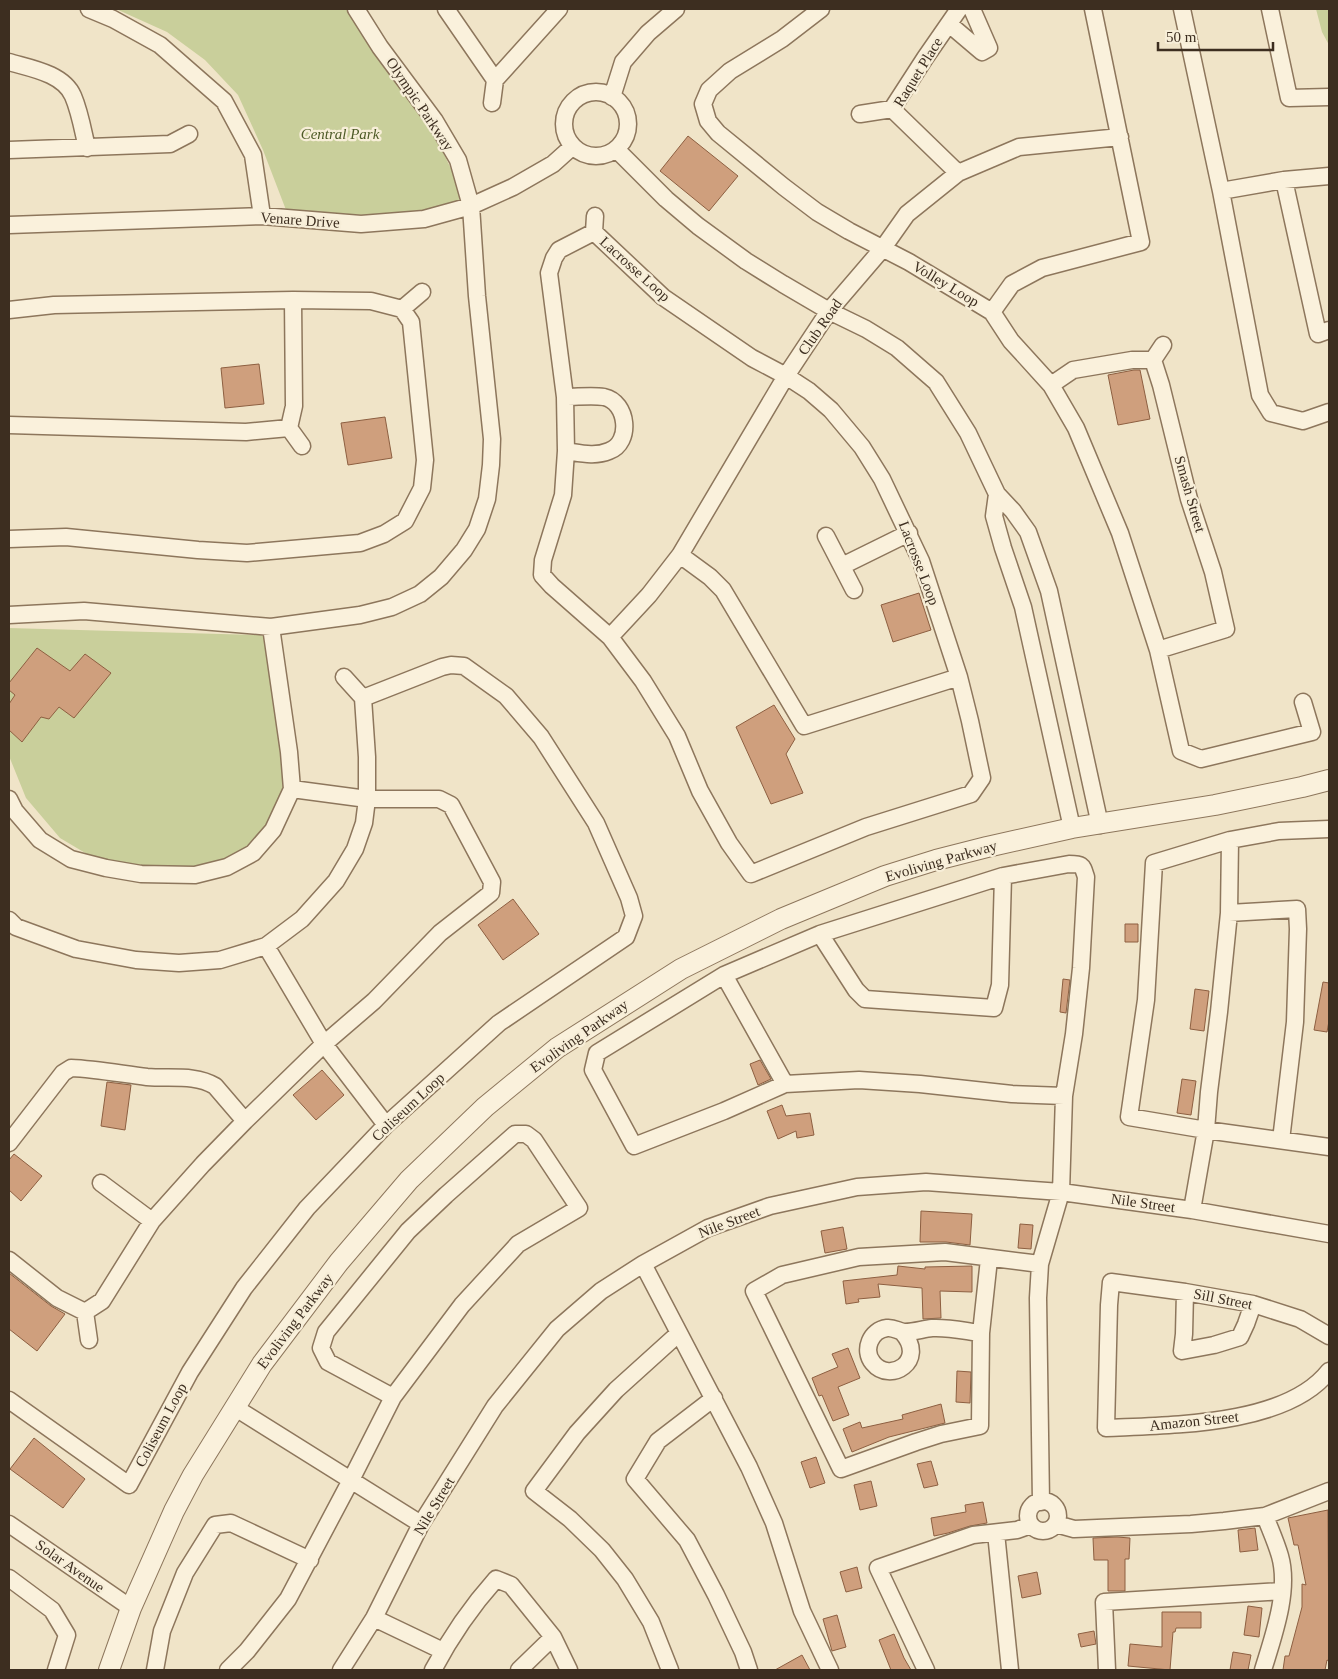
<svg xmlns="http://www.w3.org/2000/svg" width="1338" height="1679" font-family="'Times New Roman',serif">
<rect width="100%" height="100%" fill="#f0e4c8"/>
<!-- green -->
<path fill="#c9cf9b" d="M 116,9 L 348,9 L 430,126 L 460,187 L 459,202 L 425,212 L 363,215 L 286,210 L 263,150 L 238,95 L 205,60 L 167,32 Z
M 1316,9 L 1329,9 L 1329,45 L 1322,32 Z
M 9,628 L 260,635 L 267,638 L 288,788 L 268,828 L 249,849 L 224,860 L 191,871 L 150,870 L 92,857 L 60,838 L 26,798 L 9,756 Z"/>
<!-- building -->
<path fill="#cf9f7d" stroke="#8d5f41" d="M 688,136 L 738,176 L 709,211 L 660,171 Z
M 259,364 L 264,404 L 225,408 L 221,368 Z
M 1134,370 L 1140,370 L 1150,419 L 1118,425 L 1108,375 Z
M 385,417 L 392,458 L 348,465 L 341,423 Z
M 919,593 L 931,630 L 893,642 L 881,605 Z
M 37,648 L 70,671 L 85,654 L 111,673 L 74,718 L 59,707 L 49,719 L 41,717 L 22,742 L 9,730 L 9,704 L 15,695 L 9,690 L 9,683 Z
M 774,705 L 795,739 L 786,754 L 803,793 L 771,804 L 736,727 Z
M 513,899 L 539,934 L 503,960 L 478,925 Z
M 1125,924 L 1138,924 L 1138,942 L 1125,942 Z
M 1063,979 L 1070,980 L 1066,1013 L 1060,1012 Z
M 1323,982 L 1329,983 L 1329,1021 L 1327,1032 L 1314,1030 Z
M 1195,989 L 1209,991 L 1204,1031 L 1190,1029 Z
M 760,1060 L 771,1079 L 758,1085 L 750,1064 Z
M 322,1070 L 344,1095 L 316,1120 L 293,1095 Z
M 1182,1079 L 1196,1081 L 1191,1115 L 1177,1113 Z
M 107,1082 L 131,1085 L 125,1130 L 101,1126 Z
M 782,1105 L 786,1116 L 810,1113 L 814,1135 L 797,1138 L 796,1131 L 778,1139 L 767,1111 Z
M 14,1154 L 42,1176 L 21,1201 L 9,1190 L 9,1160 Z
M 921,1211 L 972,1214 L 970,1245 L 946,1242 L 920,1242 Z
M 1020,1224 L 1033,1225 L 1031,1249 L 1018,1248 Z
M 843,1227 L 847,1249 L 825,1253 L 821,1231 Z
M 898,1266 L 925,1269 L 925,1267 L 972,1266 L 972,1292 L 940,1291 L 941,1318 L 923,1319 L 922,1288 L 878,1284 L 880,1297 L 858,1299 L 859,1302 L 846,1304 L 843,1281 L 897,1275 Z
M 9,1273 L 51,1306 L 65,1314 L 37,1351 L 9,1329 Z
M 848,1348 L 860,1378 L 838,1387 L 849,1415 L 833,1421 L 822,1395 L 819,1396 L 812,1378 L 838,1367 L 832,1354 Z
M 957,1371 L 971,1372 L 970,1403 L 956,1402 Z
M 941,1404 L 945,1423 L 889,1437 L 852,1452 L 843,1429 L 860,1422 L 862,1428 L 903,1419 L 902,1415 Z
M 34,1438 L 85,1479 L 63,1508 L 10,1469 Z
M 816,1457 L 825,1483 L 810,1488 L 801,1462 Z
M 931,1461 L 938,1485 L 924,1488 L 917,1464 Z
M 871,1481 L 877,1506 L 860,1510 L 854,1485 Z
M 983,1502 L 987,1523 L 970,1526 L 948,1533 L 934,1536 L 931,1518 L 966,1512 L 965,1505 Z
M 1328,1510 L 1329,1661 L 1327,1660 L 1325,1670 L 1283,1670 L 1285,1656 L 1289,1656 L 1302,1607 L 1302,1584 L 1306,1585 L 1298,1545 L 1294,1545 L 1288,1518 Z
M 1255,1528 L 1258,1550 L 1240,1552 L 1238,1530 Z
M 1117,1537 L 1130,1538 L 1129,1559 L 1125,1559 L 1125,1591 L 1108,1591 L 1108,1560 L 1094,1560 L 1093,1538 Z
M 857,1567 L 862,1588 L 846,1592 L 840,1572 Z
M 1037,1572 L 1041,1594 L 1022,1598 L 1018,1576 Z
M 1248,1606 L 1262,1608 L 1259,1637 L 1244,1635 Z
M 1162,1612 L 1201,1612 L 1201,1628 L 1176,1628 L 1175,1632 L 1173,1632 L 1170,1670 L 1128,1666 L 1130,1644 L 1162,1647 Z
M 837,1615 L 846,1647 L 832,1651 L 823,1619 Z
M 1094,1631 L 1096,1644 L 1081,1647 L 1078,1634 Z
M 894,1634 L 904,1658 L 911,1670 L 891,1670 L 879,1640 Z
M 1233,1652 L 1251,1655 L 1248,1670 L 1230,1670 Z
M 802,1655 L 810,1670 L 775,1670 Z"/>
<g fill="none" stroke-linecap="round" stroke-linejoin="round">
<!-- minor casing -->
<g stroke="#8d765c" stroke-width="19">
<path id="minor" d="M 89,9 L 113,19 L 160,45 L 224,101 L 253,155 L 262,216
M 446,9 L 495,80
M 821,9 L 782,39 L 730,71 L 709,90 L 703,104 L 708,121 L 718,133 L 784,187 L 817,212 L 849,231 L 909,262 L 992,312 L 1011,341 L 1051,385 L 1076,428 L 1120,533 L 1158,650 L 1181,751 L 1201,759 L 1312,732 L 1303,702
M 1182,9 L 1221,191 L 1260,395 L 1271,413 L 1303,421 L 1329,412
M 1270,9 L 1289,98 L 1329,97
M 949,24 L 982,52 L 989,48 L 972,9
M 9,62 C 29,68 63,73 73,96 C 80,112 83,131 87,148
M564 124a32 32 0 1 1 64 0a32 32 0 1 1-64 0Z
M 612,97 L 623,62 L 648,33 L 676,9
M 492,103 L 495,80 L 559,9
M 860,114 L 892,109
M 616,149 L 666,199 L 698,226 L 746,261 L 783,284 L 829,311 L 866,329 L 897,348 L 936,382 L 968,433 L 997,494 L 1013,511 L 1028,532 L 1049,591 L 1100,825
M 9,150 L 170,144 L 189,134
M 958,173 L 892,109 L 925,58 L 959,9
M 1284,180 L 1318,334 L 1329,330
M 1221,191 L 1284,180 L 1329,176
M 9,225 L 262,216 L 361,224 L 424,219 L 471,206 L 513,187 L 553,164 L 573,146
M 594,232 L 663,297 L 752,358 L 786,376 L 809,391 L 831,410 L 862,447 L 882,479 L 921,561 L 959,677 L 970,721 L 982,778 L 971,794 L 866,827 L 751,874 L 729,843 L 700,791 L 677,736 L 643,681 L 610,637 L 552,586 L 542,575 L 543,560 L 563,495 L 566,451 L 565,397 L 549,273 L 554,258 L 559,250 Z
M 594,232 L 595,216
M 402,309 L 422,292
M 9,310 L 54,305 L 293,300 L 371,301 L 402,309 L 411,322 L 425,460 L 422,488 L 405,521 L 384,534 L 360,543 L 247,553 L 198,550 L 66,537 L 9,539
M 992,312 L 1012,284 L 1042,268 L 1141,242 L 1093,9
M 1153,360 L 1161,385 L 1189,499 L 1213,572 L 1226,629
M 1153,360 L 1163,345
M 1051,385 L 1073,370 L 1132,360 L 1153,360
M 565,397 C 578,397 592,395 604,397 C 628,402 632,443 609,451 C 595,457 580,453 566,451
M 9,425 L 246,432 L 289,428 L 294,406 L 293,300
M 289,428 L 302,446
M 997,494 L 994,516 L 1003,548 L 1023,607 L 1072,828
M 826,536 L 854,590
M 680,555 L 710,577 L 723,590 L 804,726 L 959,677
M 842,566 L 909,533
M 9,615 L 84,611 L 271,627 L 360,615 L 392,607 L 420,594 L 441,577 L 464,550 L 477,529 L 487,499 L 491,465 L 492,439 L 477,296 L 471,206 L 458,160 L 435,121 L 380,47 L 356,9
M 610,637 L 649,595 L 680,555 L 786,376 L 829,311 L 883,248 L 907,214 L 958,173 L 1019,147 L 1120,137
M 1158,650 L 1226,629
M 9,799 L 15,811 L 40,840 L 71,859 L 106,868 L 141,874 L 195,875 L 227,867 L 253,853 L 273,830 L 292,789 L 289,752 L 271,627
M 1329,829 L 1279,831 L 1230,840 L 1154,863 L 1146,1000 L 1129,1117 L 1206,1130 L 1329,1147
M 1229,913 L 1297,909 L 1298,929 L 1295,1022 L 1281,1140
M 9,920 L 16,927 L 76,949 L 136,960 L 179,963 L 220,960 L 266,946 L 302,919 L 336,881 L 355,849 L 364,823 L 367,799 L 367,757 L 363,698 L 344,677
M 820,934 L 856,990 L 865,999 L 994,1008 L 1000,985 L 1003,876
M 266,946 L 324,1044 L 386,1125
M 724,975 L 785,1084
M 9,1143 L 63,1073 L 71,1068 C 96,1069 122,1074 147,1077 C 170,1079 195,1074 215,1086 L 245,1121
M 101,1183 L 152,1221
M 1192,1210 L 1206,1130 L 1209,1092 L 1219,1012 L 1229,913 L 1230,840
M 989,1259 L 981,1333 L 980,1426 L 941,1434 L 916,1442 L 841,1469 L 754,1291 L 782,1275 L 859,1257 L 945,1252 L 1040,1264
M 9,1260 L 57,1298 L 85,1312
M 643,1264 L 749,1467 L 774,1523 L 802,1611 L 830,1670
M 1185,1292 L 1184,1334 L 1182,1351 L 1214,1345 L 1240,1337 L 1246,1324 L 1253,1304
M 85,1312 L 102,1301 L 152,1221 L 203,1164 L 245,1121 L 324,1044 L 374,1001 L 440,933 L 491,893 L 492,882 L 451,805 L 439,799 L 367,799 L 292,789
M 85,1312 L 89,1340
M 903,1333 C 927,1361 890,1384 873,1363 C 862,1350 871,1330 887,1328 C 894,1327 899,1332 905,1332 C 914,1332 923,1329 932,1328 C 948,1327 965,1331 981,1333
M 1329,1336 L 1300,1319 L 1253,1304 L 1185,1292 L 1111,1282 L 1109,1305 L 1106,1428 C 1170,1425 1286,1426 1329,1371
M 714,1398 L 658,1441 L 635,1479 L 687,1540 L 716,1595 L 743,1652 L 749,1670
M 9,1400 L 129,1485 L 190,1372 L 244,1288 L 307,1208 L 386,1125 L 499,1023 L 626,937 L 634,916 L 629,898 L 596,823 L 541,737 L 506,696 L 464,666 L 451,665 L 442,667 L 363,698
M 234,1407 L 421,1524
M1028 1516a15 15 0 1 1 30 0a15 15 0 1 1-30 0Z
M 1041,1502 L 1038,1298 L 1040,1264 L 1061,1192 L 1064,1096 L 1074,1034 L 1081,968 L 1086,877 C 1082,865 1083,864 1069,864 L 1003,876 L 820,934 L 724,975 L 597,1053 L 593,1070 L 634,1146 L 724,1111 L 785,1084 L 859,1080 L 920,1084 L 1012,1094 L 1064,1096
M 9,1524 L 131,1608
M 1056,1524 L 1074,1529 L 1191,1524 L 1224,1521 L 1265,1516 L 1329,1491
M 996,1533 L 1010,1670
M 9,1578 L 52,1610 L 67,1635 L 56,1670
M 374,1618 L 443,1651
M 155,1670 L 162,1631 L 185,1573 L 215,1525 L 231,1523 L 310,1560
M 228,1670 L 247,1651 L 288,1599 L 351,1480 L 393,1397 L 462,1305 L 518,1244 L 579,1208 L 534,1140 L 526,1134 L 515,1134 L 446,1195 L 408,1231 L 326,1332 L 321,1348 L 328,1362 L 393,1397
M 341,1670 L 374,1618 L 421,1524 L 495,1406 L 557,1329 L 601,1291 L 643,1264 L 708,1228 L 770,1206 L 857,1187 L 926,1182 L 1061,1192 L 1192,1210 L 1329,1234
M 433,1670 C 450,1638 471,1607 496,1579 L 511,1585 L 553,1637 L 569,1670
M 519,1670 L 553,1637
M 670,1670 L 651,1622 L 625,1579 L 602,1550 L 570,1519 L 534,1491 L 577,1433 L 616,1390 L 678,1334
M 926,1670 L 878,1568 L 973,1535 L 1017,1530 L 1031,1525
M 1107,1670 L 1104,1602 L 1282,1591
M 1263,1670 C 1273,1637 1290,1591 1280,1556 C 1276,1542 1270,1529 1265,1516"/>
</g>
<!-- tertiary casing -->
<g stroke="#8d765c" stroke-width="22">
<path id="tertiary" d="M 109,1670 L 131,1608 L 174,1511 L 193,1475 L 262,1364 L 339,1262 L 409,1180 L 485,1107 L 557,1048 L 681,969 L 781,919 L 885,876 L 936,860 L 987,847 L 1072,828 L 1215,805 L 1302,787 L 1329,780"/>
</g>
<!-- minor -->
<use href="#minor" stroke="#faf1dc" stroke-width="16"/>
<!-- tertiary -->
<use href="#tertiary" stroke="#faf1dc" stroke-width="20"/>
</g>
<g text-anchor="middle" stroke-width="4.5" stroke-linejoin="round" paint-order="stroke">
<!-- street labels -->
<g font-size="15" fill="#3d2e20" stroke="#f7eed8">
<text transform="translate(918 72) rotate(-58)" y="5">Raquet Place</text>
<text transform="translate(420 104) rotate(56)" y="5">Olympic Parkway</text>
<text transform="translate(300 220) rotate(4)" y="5">Venare Drive</text>
<text transform="translate(635 269) rotate(42)" y="5">Lacrosse Loop</text>
<text transform="translate(946 284) rotate(31)" y="5">Volley Loop</text>
<text transform="translate(820 327) rotate(-55)" y="5">Club Road</text>
<text transform="translate(1190 494) rotate(74)" y="5">Smash Street</text>
<text transform="translate(919 563) rotate(69)" y="5">Lacrosse Loop</text>
<text transform="translate(941 861) rotate(-16)" y="5">Evoliving Parkway</text>
<text transform="translate(579 1036) rotate(-35)" y="5">Evoliving Parkway</text>
<text transform="translate(408 1107) rotate(-43)" y="5">Coliseum Loop</text>
<text transform="translate(1143 1203) rotate(8)" y="5">Nile Street</text>
<text transform="translate(729 1222) rotate(-21)" y="5">Nile Street</text>
<text transform="translate(1223 1299) rotate(11)" y="5">Sill Street</text>
<text transform="translate(295 1321) rotate(-53)" y="5">Evoliving Parkway</text>
<text transform="translate(1194 1421) rotate(-6)" y="5">Amazon Street</text>
<text transform="translate(161 1425) rotate(-62)" y="5">Coliseum Loop</text>
<text transform="translate(434 1506) rotate(-59)" y="5">Nile Street</text>
<text transform="translate(70 1566) rotate(35)" y="5">Solar Avenue</text>
</g>
<!-- park labels -->
<g font-size="15" font-style="italic" fill="#4d5a26" stroke="#f7eed8">
<text x="340" y="139">Central Park</text>
</g>
</g>
<!-- border -->
<rect width="1338" height="1679" fill="none" stroke="#3d2e20" stroke-width="20"/>
<!-- scale -->
<path d="M1158 42v8h115v-8" fill="none" stroke="#3d2e20" stroke-width="2.5"/>
<text x="1166" y="42" font-size="15" fill="#3d2e20" stroke="#f7eed8" stroke-width="4" paint-order="stroke">50 m</text>
</svg>
